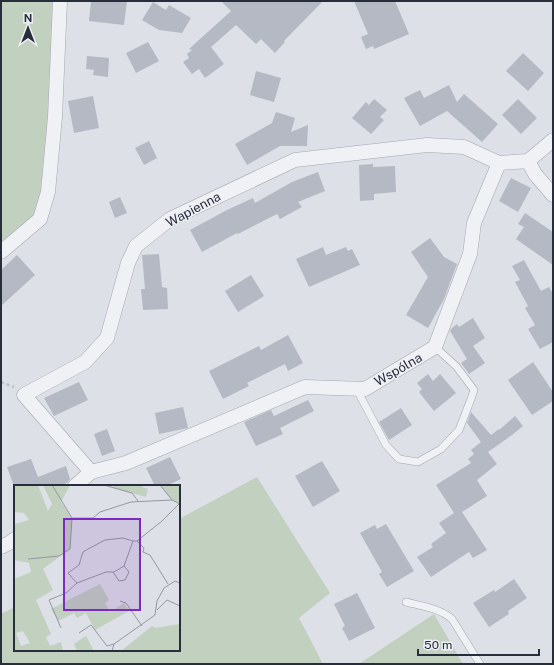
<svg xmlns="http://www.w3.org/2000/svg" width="554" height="665" font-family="'Public Sans',sans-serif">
<rect width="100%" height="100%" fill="#dde0e6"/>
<!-- green -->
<path fill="#c2d0bf" d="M 1,1 L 60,1 L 40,219 L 1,252 Z
M 257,477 L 330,593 L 299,618 L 323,664 L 1,664 L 1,614 L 15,607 L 15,650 L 179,650 L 179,519 Z
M 434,614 L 463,664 L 359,664 Z"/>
<!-- building -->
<path fill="#b5b9c3" d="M 91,1 L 127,1 L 124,25 L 89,21 Z
M 221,1 L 323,1 L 284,41 L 285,42 L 275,53 L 261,39 L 256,44 L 236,25 L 211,47 L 224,64 L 205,78 L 199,69 L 192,74 L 183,62 L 189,58 L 187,54 L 192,50 L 189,49 L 231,11 Z
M 354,1 L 395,1 L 409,34 L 374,49 L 373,46 L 366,49 L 361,37 L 368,34 Z
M 153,2 L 166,10 L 169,5 L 191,18 L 182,33 L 159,30 L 142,20 Z
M 148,42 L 159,61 L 136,73 L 126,53 Z
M 523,53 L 544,73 L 528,91 L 506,71 Z
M 87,56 L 109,58 L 108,77 L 93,75 L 94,70 L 86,69 Z
M 256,71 L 281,78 L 274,102 L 250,95 Z
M 449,85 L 457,102 L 464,94 L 498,124 L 482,142 L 447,111 L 420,126 L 404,98 L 420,90 L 424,98 Z
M 93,96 L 99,128 L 74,133 L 68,101 Z
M 374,99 L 387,110 L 380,117 L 384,120 L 371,134 L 352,118 L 366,102 L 369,105 Z
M 518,99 L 537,118 L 521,134 L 502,115 Z
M 276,112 L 295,118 L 291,132 L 308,125 L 307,146 L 280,146 L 247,165 L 235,144 L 272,123 Z
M 149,141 L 157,158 L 144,165 L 135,148 Z
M 373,164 L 373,167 L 395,166 L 396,192 L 374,194 L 374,200 L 360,201 L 359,165 Z
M 318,172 L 325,191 L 298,202 L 302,207 L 280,219 L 277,214 L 238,234 L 237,233 L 202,252 L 190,230 L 227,210 L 253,198 L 255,203 L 292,182 Z
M 511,178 L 531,188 L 518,212 L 499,201 Z
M 120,197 L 127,213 L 115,218 L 109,202 Z
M 525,213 L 553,232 L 553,265 L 516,239 L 524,227 L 518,224 Z
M 430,238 L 444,257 L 457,264 L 444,299 L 428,328 L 406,315 L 428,277 L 411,252 Z
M 323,247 L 326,255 L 346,247 L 348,251 L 352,249 L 360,265 L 309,287 L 296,259 Z
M 159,254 L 162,287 L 167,288 L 168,309 L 143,310 L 141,289 L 145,289 L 142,255 Z
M 17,255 L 35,275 L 1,306 L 1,270 Z
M 524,260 L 541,291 L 549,287 L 553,294 L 553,342 L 540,349 L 528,329 L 535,325 L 525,308 L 528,306 L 515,282 L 520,280 L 512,266 Z
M 251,275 L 264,296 L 238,312 L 225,291 Z
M 473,318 L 485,338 L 473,346 L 485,363 L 469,374 L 461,363 L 467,359 L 450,331 L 451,329 L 457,324 L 459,327 Z
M 288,335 L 303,363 L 288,371 L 285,364 L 247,383 L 249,386 L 223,399 L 209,371 L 259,346 L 261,350 Z
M 533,362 L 553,392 L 553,401 L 532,415 L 508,380 Z
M 428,374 L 433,381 L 440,374 L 456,393 L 434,411 L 419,392 L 422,389 L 417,383 Z
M 79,382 L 88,400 L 54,416 L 44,398 Z
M 308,400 L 314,411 L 280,428 L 283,434 L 256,446 L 244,422 L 271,410 L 274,416 Z
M 183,407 L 188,428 L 159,434 L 155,413 Z
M 401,408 L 412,425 L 389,440 L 379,422 Z
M 471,412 L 491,435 L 499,429 L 499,430 L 515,416 L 523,426 L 512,435 L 488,452 L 497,464 L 477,480 L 487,496 L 462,512 L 487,550 L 473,558 L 469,552 L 431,577 L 417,557 L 433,547 L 431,544 L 446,533 L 439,523 L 454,513 L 436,485 L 471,463 L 468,459 L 474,454 L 471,450 L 481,442 L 467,423 Z
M 107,429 L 115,451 L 102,456 L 94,434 Z
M 170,457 L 181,479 L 166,486 L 155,486 L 146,468 Z
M 31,459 L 38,477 L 66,466 L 70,479 L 67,483 L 58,486 L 14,486 L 7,467 Z
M 322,461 L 340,491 L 313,507 L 295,476 Z
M 386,524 L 414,571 L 387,587 L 379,574 L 382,572 L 360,533 L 375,525 L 377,529 Z
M 514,579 L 527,598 L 508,611 L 509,614 L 489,627 L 473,603 L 494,590 L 495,592 Z
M 357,593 L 375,628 L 349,641 L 342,628 L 345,626 L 334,604 Z"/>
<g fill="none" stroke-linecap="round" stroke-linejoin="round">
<!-- service casing -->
<g stroke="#a3a7b0" stroke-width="8">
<path id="service" d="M 356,388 L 386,445 L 399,459 L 418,462 L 441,449 L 459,430 L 471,399 L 474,390 L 456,366 L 435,347
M 406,602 C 422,606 439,608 452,619 L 480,664"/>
</g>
<!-- minor casing -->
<g stroke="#a3a7b0" stroke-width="15">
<path id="minor" d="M 528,161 L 535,174 L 553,195
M 1,252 L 40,219 L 48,192 L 55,117 L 60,1
M 91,472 L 24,395 L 85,362 L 107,338 L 128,263 L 136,246 L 170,219 L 295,160 L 427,145 L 464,147 L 499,163
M 75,486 L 91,472 L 126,463 L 305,387 L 365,389 L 435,347 L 470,254 L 474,223 L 499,163 L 528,161 L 553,140
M 1,547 L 9,543 L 15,539"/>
</g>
<!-- path -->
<path stroke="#bcbec5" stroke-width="2.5" stroke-dasharray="3 3" stroke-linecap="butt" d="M 1,382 L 14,387"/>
<!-- service -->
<use href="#service" stroke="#f0f1f5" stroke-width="7"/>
<!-- minor -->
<use href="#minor" stroke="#f0f1f5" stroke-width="14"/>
</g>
<g text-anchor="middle" stroke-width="3" stroke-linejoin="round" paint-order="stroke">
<!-- street labels -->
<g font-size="13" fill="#282d3c" stroke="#edeff4">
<text transform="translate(193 209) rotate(-28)" y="5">Wapienna</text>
<text transform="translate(398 369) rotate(-30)" y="5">Wspólna</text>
</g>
</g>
<!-- overview -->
<g transform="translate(14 485)">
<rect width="166" height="166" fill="#dde0e6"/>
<path d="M 0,0 L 24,0 L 34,26 L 38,19 L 29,0 L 56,0 L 47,17 L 58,33 L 56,64 L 29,84 L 39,105 L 22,115 L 37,149 L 32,152 L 36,161 L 47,157 L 49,166 L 0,166 L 0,94 L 17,87 L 15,78 L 0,75 L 1,39 L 15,35 L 10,28 L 0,27 ZM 9,146 L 16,158 L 7,161 L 2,148 ZM 102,0 L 128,0 L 128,2 L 134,4 L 132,12 L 99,3 ZM 146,0 L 166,0 L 166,19 L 158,15 ZM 86,99 L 95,115 L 91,118 L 96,127 L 110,118 L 115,126 L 81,145 L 72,128 L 63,133 L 60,128 L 44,136 L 37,124 ZM 166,139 L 166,166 L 107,166 L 138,141 L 141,143 ZM 72,151 L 80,166 L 63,166 L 60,159 Z" fill="#c2d0bf" fill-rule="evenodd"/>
<path fill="none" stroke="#9598a2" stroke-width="1" d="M 38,0 L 58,33M 90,0 L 118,8 L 124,16M 146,0 L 158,15M 58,33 L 79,33 L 86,27 L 117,17 L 158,15 L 166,19M 123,56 L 130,63 L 129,67 L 136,70 L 154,99M 14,74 L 45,71 L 56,64 L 58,33M 99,87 L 105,96 L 111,95 L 115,87 L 110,81M 63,98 L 54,88 L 65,80 L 69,67 L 74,64 L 91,55 L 109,53 L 119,56M 106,116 L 112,118 L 128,141M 143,125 L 153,115 L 166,121M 47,143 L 35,115 L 52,108 L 63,98 L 92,87 L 100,87 L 110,81 L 119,56 L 123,56 L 148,36 L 165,19M 65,148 L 77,140 L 93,161 L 100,159M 98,166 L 100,159 L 141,130 L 143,116 L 150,103 L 161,96 L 166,98"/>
<path fill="#7b2cbf" fill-opacity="0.15" stroke="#7b2cbf" stroke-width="2" d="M 50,34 L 126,34 L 126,125 L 50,125 Z"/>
<rect width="166" height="166" fill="none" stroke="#282d3c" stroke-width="2"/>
</g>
<!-- border -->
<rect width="554" height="665" fill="none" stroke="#282d3c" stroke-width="4"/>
<!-- north arrow -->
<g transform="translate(28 28)" stroke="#edeff4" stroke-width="3" paint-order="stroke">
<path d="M0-3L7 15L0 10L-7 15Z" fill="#282d3c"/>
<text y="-6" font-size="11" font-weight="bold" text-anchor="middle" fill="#282d3c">N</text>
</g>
<!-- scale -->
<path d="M418 649v6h121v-6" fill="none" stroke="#282d3c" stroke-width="2"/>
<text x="424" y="649" font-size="12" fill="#282d3c" stroke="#edeff4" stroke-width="3" paint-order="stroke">50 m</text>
</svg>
